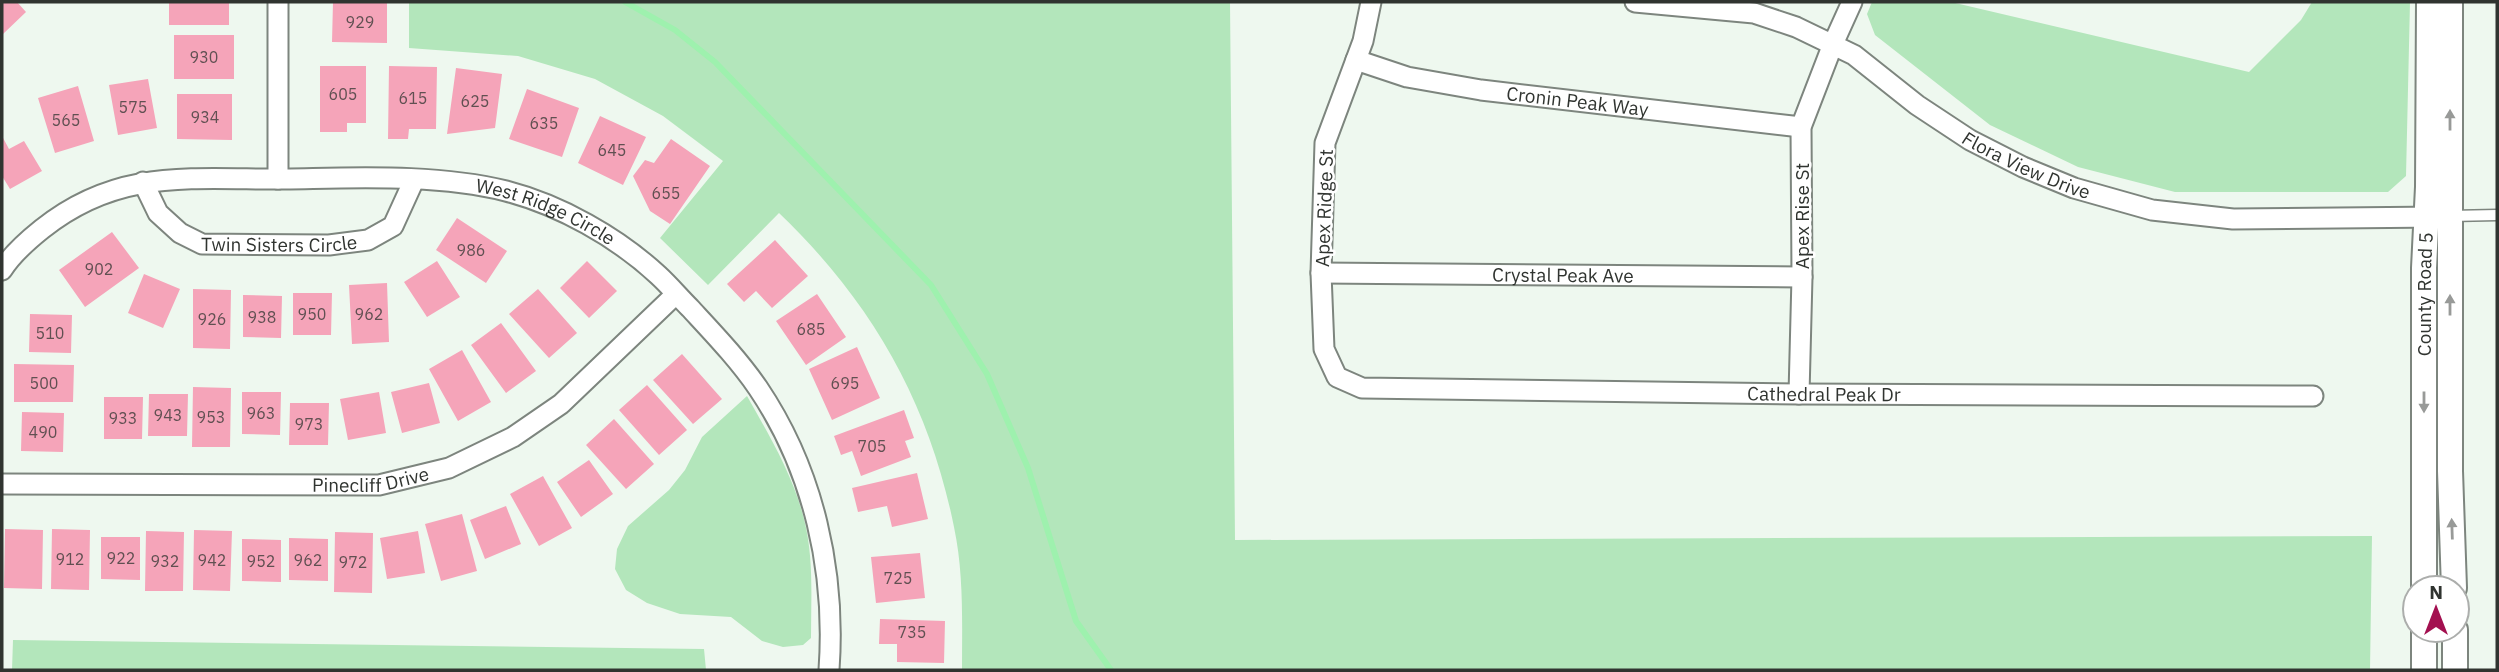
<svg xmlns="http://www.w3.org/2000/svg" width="2499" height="672" font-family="'IBM Plex Sans',sans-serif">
<rect width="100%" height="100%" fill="#eef8ef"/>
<!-- green -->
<path fill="#b3e6bb" d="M 409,2 L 1230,2 L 1235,540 L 2372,536 L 2370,670 L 962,670 C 962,623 964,574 954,527 C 929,402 871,301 779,213 L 708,285 L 660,238 L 723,161 L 663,116 L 595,79 L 518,56 L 409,48 Z
M 1872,2 L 1951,2 L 2249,72 L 2301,20 L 2312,2 L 2410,2 L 2406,176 L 2388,192 L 2175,192 L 2078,167 L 1990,125 L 1875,35 L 1867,14 Z
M 747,396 C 769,435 793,475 804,519 C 814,558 811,599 811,638 L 803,645 L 783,647 L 762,641 L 731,617 L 680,614 L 647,603 L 626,590 L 615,569 L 617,549 L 628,526 L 669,490 L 685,470 L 702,437 Z
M 13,640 L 704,649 L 706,670 L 12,670 Z"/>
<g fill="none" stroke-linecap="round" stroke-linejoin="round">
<!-- stream -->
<path stroke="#9ef1ae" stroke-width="6" d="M 625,2 L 675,30 L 715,62 L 931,285 L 987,374 L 1028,468 L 1076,621 L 1111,670"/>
</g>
<!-- building -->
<path fill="#f5a4b9" d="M 2,2 L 17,2 L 26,12 L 2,35 Z
M 169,2 L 229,2 L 229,25 L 169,25 Z
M 333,2 L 387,2 L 387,43 L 332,42 Z
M 174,35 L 234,35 L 234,79 L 174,79 Z
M 320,66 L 366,66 L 366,123 L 347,123 L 347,132 L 320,132 Z
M 389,66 L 437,67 L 436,129 L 409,129 L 408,139 L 388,139 Z
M 456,68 L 502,74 L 495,128 L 447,134 Z
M 148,79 L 157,128 L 118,135 L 109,85 Z
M 78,86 L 94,141 L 55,153 L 38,98 Z
M 527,89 L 579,108 L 562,157 L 509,139 Z
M 177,94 L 232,94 L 232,140 L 177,139 Z
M 600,116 L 646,137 L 623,185 L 578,163 Z
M 2,136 L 9,149 L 24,141 L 42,171 L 10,189 L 2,176 Z
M 671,139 L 710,166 L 670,224 L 650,211 L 633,176 L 645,160 L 654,163 Z
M 457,218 L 507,251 L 486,283 L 436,250 Z
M 112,232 L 139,268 L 85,307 L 59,270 Z
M 775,240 L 808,276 L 772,308 L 756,291 L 744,302 L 727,284 Z
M 437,261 L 460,297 L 427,317 L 404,282 Z
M 587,261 L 617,291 L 589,318 L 560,288 Z
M 144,274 L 180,289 L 163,328 L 128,313 Z
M 387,283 L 389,342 L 352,344 L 349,285 Z
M 193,289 L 231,290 L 230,349 L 193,348 Z
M 538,289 L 577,333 L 549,358 L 509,314 Z
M 293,293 L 332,293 L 331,335 L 293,335 Z
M 817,294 L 846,337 L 806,365 L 776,321 Z
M 243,295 L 282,296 L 281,338 L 243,337 Z
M 30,314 L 72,315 L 71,353 L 29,352 Z
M 501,323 L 536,371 L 506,393 L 471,345 Z
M 857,347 L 880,398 L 832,420 L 809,369 Z
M 462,350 L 491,402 L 458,421 L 429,369 Z
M 682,354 L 722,399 L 693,424 L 653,380 Z
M 14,364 L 74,365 L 73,402 L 14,402 Z
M 429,383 L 440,423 L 402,433 L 391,392 Z
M 647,385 L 687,430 L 659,455 L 619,410 Z
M 193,387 L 231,388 L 230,447 L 192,447 Z
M 242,392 L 281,392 L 280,435 L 242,434 Z
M 379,392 L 386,433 L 348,440 L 340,399 Z
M 149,394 L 188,394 L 187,436 L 148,436 Z
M 104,397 L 143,397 L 142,439 L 104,439 Z
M 290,403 L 329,403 L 328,445 L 289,445 Z
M 904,410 L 914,438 L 905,441 L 911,457 L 861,476 L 852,451 L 841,455 L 834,436 Z
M 22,412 L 64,413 L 63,452 L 21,451 Z
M 614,419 L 654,464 L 626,489 L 586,445 Z
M 589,460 L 613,494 L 581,517 L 557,482 Z
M 917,473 L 928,519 L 892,527 L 887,506 L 858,512 L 852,488 Z
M 543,476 L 572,528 L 539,546 L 510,494 Z
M 506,506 L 521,544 L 485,559 L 470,520 Z
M 462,514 L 477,571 L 441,581 L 425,524 Z
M 5,529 L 43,530 L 42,589 L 4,588 Z
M 52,529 L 90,530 L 89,590 L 51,589 Z
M 194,530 L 232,531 L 230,591 L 193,590 Z
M 146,531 L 184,532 L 183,591 L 145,591 Z
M 418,531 L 425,573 L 387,579 L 380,538 Z
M 335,532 L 373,533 L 372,593 L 334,592 Z
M 101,537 L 140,537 L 140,580 L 101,579 Z
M 289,538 L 328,539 L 328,581 L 289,580 Z
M 242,539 L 281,540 L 281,582 L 242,581 Z
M 920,553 L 925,598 L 876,603 L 871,557 Z
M 880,619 L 945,621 L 944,663 L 897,662 L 897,644 L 879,644 Z"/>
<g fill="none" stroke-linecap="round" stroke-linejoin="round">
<!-- service casing -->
<g stroke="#7d857e" stroke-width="13">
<path id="service" d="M 2450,216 L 2497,215"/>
</g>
<!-- minor casing -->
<g stroke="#7d857e" stroke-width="23">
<g id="minor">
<path id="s1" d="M 1371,2 L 1363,41 L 1325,143 L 1321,273 L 1324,349 L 1337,377 L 1362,388 L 1799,394 L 2313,396"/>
<path id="s2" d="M 1635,2 L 1754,13 L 1796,27 L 1854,55 L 1917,105 L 1970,140 L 2023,167 L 2074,188 L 2152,210 L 2233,219 L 2440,217"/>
<path id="s3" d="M 1356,60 L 1407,77 L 1481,90 L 1801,127"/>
<path d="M 278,179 L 278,2"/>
<path id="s4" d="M 143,182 L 158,213 L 180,233 L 202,244 L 329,245 L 368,240 L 393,226 L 414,180"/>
<path id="s5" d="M 2,270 C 12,254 27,241 42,229 C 112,173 178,178 263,179 C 341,179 429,172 506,191 C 560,205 617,237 658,275 C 669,285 679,297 690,308 C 714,334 738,359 758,388 C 814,471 836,572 829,670"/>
<path id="s6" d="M 1321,273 L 1802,277"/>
<path d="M 1799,394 L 1802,277 L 1801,127 L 1833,44 L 1852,2"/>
<path id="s7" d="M 2,484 L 379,485 L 449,468 L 513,437 L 561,404 L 676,294"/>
</g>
</g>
<!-- tertiary casing -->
<g stroke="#7d857e" stroke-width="28">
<g id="tertiary">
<path d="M 2450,2 L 2450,471 L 2454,588"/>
<path id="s8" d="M 2424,588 L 2424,268 L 2428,187 L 2429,2"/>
<path d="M 2424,670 L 2424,630"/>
<path d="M 2455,670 L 2455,630"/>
</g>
</g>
<!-- service -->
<use href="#service" stroke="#fff" stroke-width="10"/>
<!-- minor -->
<use href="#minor" stroke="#fff" stroke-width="19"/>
<!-- tertiary -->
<use href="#tertiary" stroke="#fff" stroke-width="24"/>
</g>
<!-- one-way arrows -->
<defs><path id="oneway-solid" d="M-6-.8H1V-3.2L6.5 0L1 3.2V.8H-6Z" transform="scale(1.75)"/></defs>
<g fill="#989a98">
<use href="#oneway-solid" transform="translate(2450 120) rotate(-90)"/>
<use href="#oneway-solid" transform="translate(2450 305) rotate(-90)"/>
<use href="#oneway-solid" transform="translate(2424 402) rotate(90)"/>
<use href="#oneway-solid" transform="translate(2452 529) rotate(-92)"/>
</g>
<g text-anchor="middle" stroke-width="5" stroke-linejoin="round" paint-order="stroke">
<!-- number labels -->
<g font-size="16" fill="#615052">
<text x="360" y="28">929</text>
<text x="204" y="63">930</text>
<text x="343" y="100">605</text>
<text x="413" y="104">615</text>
<text x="475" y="107">625</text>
<text x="133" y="113">575</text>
<text x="205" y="123">934</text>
<text x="66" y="126">565</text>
<text x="544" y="129">635</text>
<text x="612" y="156">645</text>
<text x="666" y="199">655</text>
<text x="471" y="256">986</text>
<text x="99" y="275">902</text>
<text x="312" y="320">950</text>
<text x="369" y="320">962</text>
<text x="262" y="323">938</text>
<text x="212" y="325">926</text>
<text x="811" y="335">685</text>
<text x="50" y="339">510</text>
<text x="44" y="389">500</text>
<text x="845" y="389">695</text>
<text x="261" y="419">963</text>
<text x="168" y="421">943</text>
<text x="211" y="423">953</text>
<text x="123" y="424">933</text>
<text x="309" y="430">973</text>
<text x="43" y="438">490</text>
<text x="872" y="452">705</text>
<text x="121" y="564">922</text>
<text x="70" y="565">912</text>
<text x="212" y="566">942</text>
<text x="308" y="566">962</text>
<text x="165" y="567">932</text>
<text x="261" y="567">952</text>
<text x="353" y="568">972</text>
<text x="898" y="584">725</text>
<text x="912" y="638">735</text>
</g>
<!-- street labels -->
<g font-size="19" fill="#303430" stroke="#fff">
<text dy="7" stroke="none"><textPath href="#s3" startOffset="226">Cronin Peak Way</textPath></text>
<text dy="7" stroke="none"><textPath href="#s2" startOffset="434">Flora View Drive</textPath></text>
<text transform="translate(1324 208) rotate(-88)" y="7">Apex Ridge St</text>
<text dy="7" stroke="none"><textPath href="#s5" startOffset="578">West Ridge Circle</textPath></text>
<text transform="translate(1802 216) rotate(-90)" y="7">Apex Rise St</text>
<text dy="7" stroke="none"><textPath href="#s4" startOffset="166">Twin Sisters Circle</textPath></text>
<text dy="7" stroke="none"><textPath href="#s6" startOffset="242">Crystal Peak Ave</textPath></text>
<text dy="7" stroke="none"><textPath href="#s8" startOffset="294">County Road 5</textPath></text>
<text dy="7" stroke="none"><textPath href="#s1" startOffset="875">Cathedral Peak Dr</textPath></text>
<text dy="7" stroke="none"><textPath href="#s7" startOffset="369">Pinecliff Drive</textPath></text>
</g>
</g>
<!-- border -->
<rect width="2499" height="672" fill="none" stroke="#303430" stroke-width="7"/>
<!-- north arrow -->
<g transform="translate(2436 609)"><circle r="33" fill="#ffffff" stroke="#acaeac" stroke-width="2"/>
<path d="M0-5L12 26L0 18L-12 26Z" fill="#a31050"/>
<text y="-10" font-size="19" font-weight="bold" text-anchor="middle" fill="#303430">N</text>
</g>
</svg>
